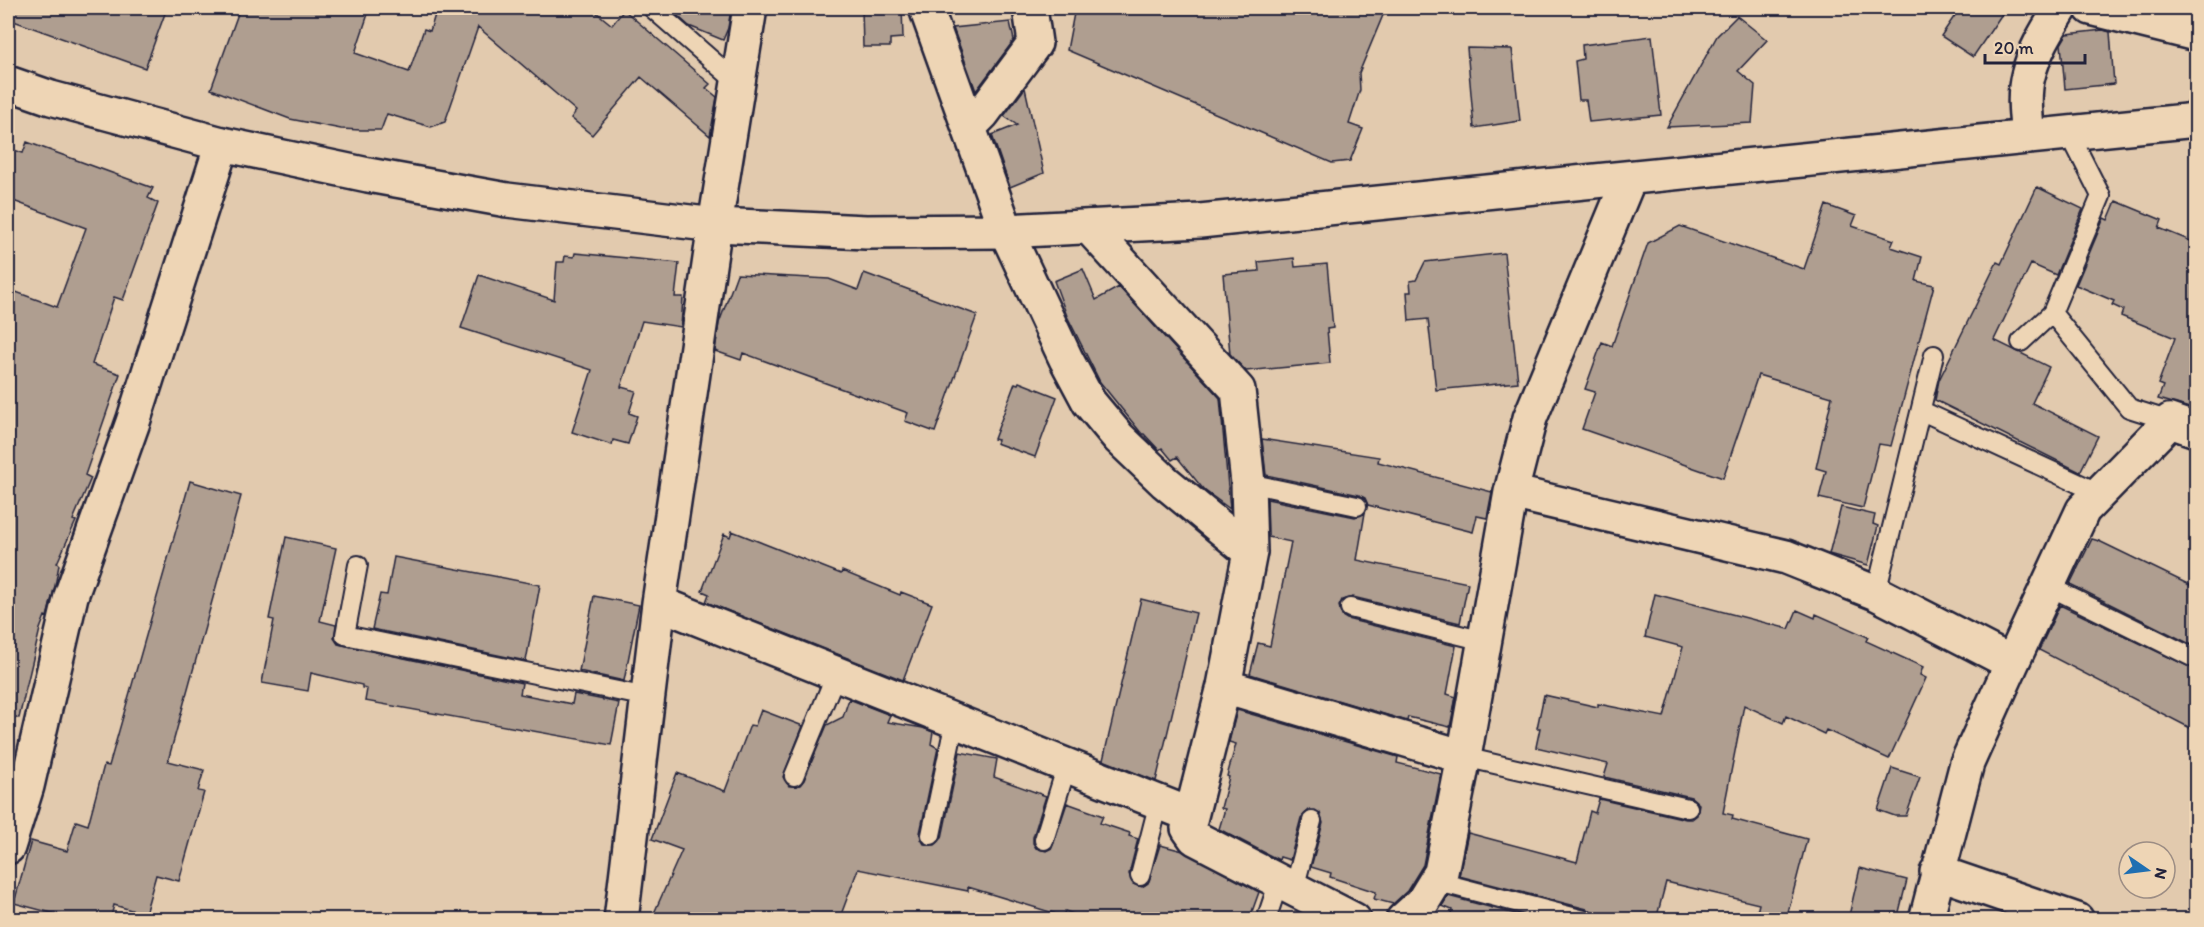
<svg xmlns="http://www.w3.org/2000/svg" width="2204" height="927" font-family="Itim,sans-serif">
<rect width="100%" height="100%" fill="#e2caae"/>
<filter id="ink" filterUnits="userSpaceOnUse"><feTurbulence type="fractalNoise" baseFrequency=".0167" numOctaves="2"/><feDisplacementMap in="SourceGraphic" scale="12" xChannelSelector="R" yChannelSelector="G"/><feConvolveMatrix kernelMatrix="1 2 1 2 8 2 1 2 1" color-interpolation-filters="sRGB"/></filter>
<g filter="url(#ink)">
<!-- building -->
<path fill="#af9e90" stroke="#22223b" stroke-width="1.5" d="M 8,8 L 167,8 L 145,68 L 8,19 Z
M 240,8 L 370,8 L 355,53 L 409,72 L 424,29 L 430,31 L 437,8 L 591,8 L 612,25 L 624,10 L 710,84 L 706,88 L 717,97 L 710,136 L 641,77 L 592,135 L 571,118 L 576,111 L 478,27 L 445,122 L 431,127 L 387,114 L 381,130 L 361,130 L 341,129 L 290,119 L 211,89 Z
M 669,8 L 731,8 L 728,28 L 723,40 L 689,26 Z
M 902,8 L 903,38 L 890,39 L 890,47 L 863,47 L 862,9 Z
M 1075,8 L 1386,8 L 1359,73 L 1360,90 L 1349,124 L 1363,129 L 1350,161 L 1332,163 L 1067,50 Z
M 1960,8 L 2006,8 L 1973,57 L 1941,36 Z
M 1737,16 L 1767,40 L 1738,71 L 1755,85 L 1752,123 L 1667,127 L 1717,36 Z
M 1010,22 L 1014,40 L 976,91 L 953,28 Z
M 2103,30 L 2110,32 L 2114,84 L 2065,89 L 2061,44 L 2067,34 Z
M 1652,36 L 1661,115 L 1589,122 L 1586,100 L 1579,100 L 1575,61 L 1583,59 L 1582,45 Z
M 1467,48 L 1512,49 L 1520,121 L 1474,128 Z
M 1025,88 L 1044,173 L 1010,187 L 992,135 L 1017,125 L 1004,116 Z
M 27,142 L 153,188 L 148,198 L 158,203 L 123,300 L 114,297 L 92,364 L 120,374 L 85,475 L 91,478 L 73,520 L 76,521 L 57,563 L 59,565 L 55,586 L 47,617 L 45,616 L 40,629 L 19,718 L 8,717 L 8,289 L 57,307 L 86,228 L 8,199 L 8,148 L 23,153 Z
M 2037,187 L 2083,209 L 2056,275 L 2031,264 L 1994,340 L 2049,367 L 2032,403 L 2098,436 L 2080,472 L 1935,400 L 1939,380 L 1997,262 L 2001,264 Z
M 2116,201 L 2162,220 L 2159,228 L 2196,243 L 2196,410 L 2158,399 L 2163,386 L 2158,384 L 2175,338 L 2121,316 L 2123,310 L 2112,305 L 2114,301 L 2076,285 L 2104,218 L 2108,220 Z
M 1826,205 L 1856,216 L 1852,226 L 1894,240 L 1891,247 L 1922,257 L 1916,281 L 1934,285 L 1891,446 L 1879,444 L 1863,508 L 1819,498 L 1826,471 L 1816,468 L 1832,397 L 1758,375 L 1723,478 L 1582,429 L 1595,392 L 1585,389 L 1602,342 L 1612,346 L 1648,243 L 1680,226 L 1804,269 Z
M 575,253 L 679,263 L 675,297 L 683,297 L 681,327 L 642,321 L 621,387 L 636,391 L 629,413 L 637,416 L 628,444 L 613,440 L 612,445 L 572,432 L 592,370 L 461,328 L 479,275 L 554,300 L 557,262 L 564,262 L 565,256 L 574,257 Z
M 1504,253 L 1518,382 L 1436,390 L 1428,319 L 1409,321 L 1407,292 L 1411,292 L 1410,281 L 1416,280 L 1425,262 Z
M 1294,258 L 1295,267 L 1327,264 L 1333,328 L 1327,329 L 1330,363 L 1246,371 L 1230,354 L 1223,274 L 1259,271 L 1258,262 Z
M 1083,269 L 1096,300 L 1119,287 L 1220,398 L 1230,509 L 1204,490 L 1177,457 L 1172,460 L 1162,448 L 1159,450 L 1144,434 L 1142,434 L 1100,382 L 1067,316 L 1054,281 Z
M 864,273 L 977,315 L 935,432 L 905,421 L 908,413 L 743,353 L 741,360 L 715,351 L 719,323 L 737,274 L 829,279 L 858,290 Z
M 1019,382 L 1057,397 L 1035,457 L 996,443 L 998,440 L 994,439 L 1015,383 L 1018,384 Z
M 1262,439 L 1379,457 L 1378,462 L 1492,492 L 1487,518 L 1477,516 L 1473,532 L 1368,505 L 1365,498 L 1359,495 L 1266,475 Z
M 190,481 L 241,496 L 168,761 L 204,770 L 198,791 L 204,792 L 179,881 L 156,875 L 145,914 L 114,905 L 110,920 L 78,920 L 14,903 L 31,841 L 67,851 L 76,821 L 88,825 L 104,765 L 109,766 Z
M 1267,499 L 1355,517 L 1365,513 L 1357,560 L 1468,583 L 1460,623 L 1353,597 L 1342,600 L 1339,606 L 1342,616 L 1347,619 L 1456,646 L 1447,694 L 1456,697 L 1450,727 L 1408,717 L 1407,721 L 1250,674 L 1258,643 L 1270,646 L 1291,542 L 1268,537 Z
M 1841,507 L 1875,515 L 1873,524 L 1878,526 L 1868,565 L 1829,554 Z
M 732,531 L 841,574 L 842,571 L 900,595 L 901,592 L 932,604 L 903,680 L 706,602 L 709,594 L 702,591 L 724,534 L 730,537 Z
M 286,537 L 336,548 L 320,621 L 336,625 L 334,638 L 338,644 L 522,683 L 520,694 L 572,704 L 574,694 L 619,703 L 611,745 L 365,701 L 367,689 L 362,688 L 362,685 L 311,673 L 308,691 L 262,683 L 274,620 L 269,619 Z
M 2092,539 L 2099,541 L 2196,588 L 2196,647 L 2070,584 Z
M 394,557 L 540,585 L 526,661 L 372,629 L 380,594 L 387,595 Z
M 1655,594 L 1789,629 L 1797,610 L 1815,618 L 1816,614 L 1868,637 L 1866,641 L 1923,667 L 1920,675 L 1926,678 L 1889,759 L 1826,730 L 1824,734 L 1786,716 L 1783,723 L 1744,705 L 1723,813 L 1733,815 L 1732,819 L 1807,839 L 1786,920 L 1755,920 L 1759,904 L 1666,882 L 1656,920 L 1595,920 L 1592,912 L 1587,909 L 1459,876 L 1468,833 L 1577,862 L 1590,811 L 1595,813 L 1599,799 L 1686,819 L 1692,819 L 1697,815 L 1699,804 L 1691,797 L 1604,777 L 1608,764 L 1536,747 L 1540,728 L 1537,728 L 1544,695 L 1598,707 L 1598,704 L 1664,717 L 1683,647 L 1645,637 Z
M 594,596 L 639,605 L 624,681 L 579,671 Z
M 1141,599 L 1196,613 L 1156,781 L 1103,760 Z
M 2060,605 L 2196,670 L 2196,731 L 2039,650 Z
M 849,699 L 890,715 L 887,722 L 923,728 L 933,732 L 931,744 L 938,748 L 920,833 L 921,839 L 924,844 L 935,845 L 942,838 L 960,752 L 997,759 L 994,777 L 1046,796 L 1033,837 L 1033,843 L 1036,848 L 1046,851 L 1052,848 L 1067,803 L 1103,816 L 1100,823 L 1130,833 L 1129,836 L 1138,839 L 1129,874 L 1133,884 L 1142,887 L 1148,883 L 1160,845 L 1183,851 L 1259,892 L 1249,920 L 1090,920 L 1065,911 L 1063,916 L 968,887 L 968,891 L 858,869 L 839,920 L 651,920 L 682,850 L 652,839 L 677,773 L 725,791 L 750,725 L 755,726 L 761,710 L 803,726 L 783,777 L 789,786 L 800,785 L 804,780 L 827,725 L 843,717 Z
M 1237,710 L 1398,757 L 1397,763 L 1441,774 L 1423,865 L 1407,891 L 1393,904 L 1374,899 L 1376,892 L 1330,877 L 1331,873 L 1311,867 L 1323,823 L 1320,813 L 1315,810 L 1309,810 L 1301,818 L 1290,860 L 1280,857 L 1279,860 L 1219,829 L 1225,809 L 1221,808 L 1229,777 L 1227,776 L 1236,744 L 1229,742 Z
M 1892,768 L 1920,777 L 1906,816 L 1895,816 L 1878,810 Z
M 1860,868 L 1907,880 L 1897,920 L 1848,920 Z
M 1448,896 L 1538,920 L 1449,920 L 1452,910 L 1442,906 Z"/>
<g fill="none" stroke-linecap="round" stroke-linejoin="round">
<!-- service casing -->
<g stroke="#22223b" stroke-width="22">
<path id="service" d="M 652,8 L 739,84
M 2069,133 L 2101,196 L 2052,313 L 2129,408 L 2170,421
M 2021,342 L 2052,313
M 1922,411 L 2099,493
M 1248,483 L 1357,506
M 358,565 L 345,635 L 647,697
M 2048,586 L 2196,659
M 1876,593 L 1934,355
M 1350,608 L 1484,641
M 1464,757 L 1688,808
M 794,776 L 836,674
M 931,835 L 955,721
M 1044,840 L 1067,765
M 1140,876 L 1159,802
M 1435,881 L 1584,920
M 1294,889 L 1312,821
M 1266,920 L 1279,881"/>
</g>
<!-- minor casing -->
<g stroke="#22223b" stroke-width="38">
<path id="minor" d="M 926,8 L 1006,231 L 1066,359 L 1089,402 L 1119,438 L 1165,482 L 1250,552 L 1224,686 L 1188,828 L 1195,838 L 1354,920
M 2091,8 L 2196,34
M 970,126 L 983,113 L 1035,43 L 1030,8
M 2028,137 C 2026,117 2023,95 2028,76 C 2034,51 2048,29 2061,8
M 1089,227 L 1238,390 L 1248,483 L 1250,552
M 1511,492 L 1786,557 L 1876,593 L 2012,663 L 1967,763 L 1926,920
M 659,603 L 1191,815
M 2012,663 L 2083,510 L 2170,421 L 2196,430
M 1224,686 L 1464,757
M 8,847 L 27,786 L 71,596 L 133,422 L 222,144
M 1937,872 L 2077,920
M 621,920 L 659,603 L 715,225 L 750,8
M 1403,920 L 1422,903 L 1441,872 L 1464,757 L 1511,492 L 1530,418 L 1629,179"/>
</g>
<!-- tertiary casing -->
<g stroke="#22223b" stroke-width="38">
<path id="tertiary" d="M 8,83 L 51,98 L 222,144 L 368,175 L 507,200 L 715,225 L 866,232 L 1006,231 L 1200,221 L 2196,120"/>
</g>
<!-- service -->
<use href="#service" stroke="#eed5b5" stroke-width="18"/>
<!-- minor -->
<use href="#minor" stroke="#eed5b5" stroke-width="33"/>
<!-- tertiary -->
<use href="#tertiary" stroke="#eed5b5" stroke-width="33"/>
</g>
</g>
<!-- margin -->
<rect width="2204" height="927" fill="none" stroke="#eed5b5" stroke-width="30"/>
<rect x="15" y="15" width="2174" height="897" fill="none" stroke="#22223b" stroke-width="2" filter="url(#ink)"/>
<!-- north arrow -->
<g transform="translate(2147 870) rotate(104)"><circle r="28" fill="#eed5b5" stroke="#9c8d84" stroke-width="1.5"/>
<path d="M0-4.5L10 22L0 15L-10 22Z" fill="#1f6fb2"/>
<text y="-9" font-size="16" font-weight="bold" text-anchor="middle" fill="#22223b">N</text>
</g>
<!-- scale -->
<path d="M1985 54v9h100v-9" fill="none" stroke="#22223b" stroke-width="3"/>
<text x="1994" y="54" font-size="18" fill="#22223b" stroke="#eed5b5" stroke-width="4.5" paint-order="stroke">20 m</text>
</svg>
